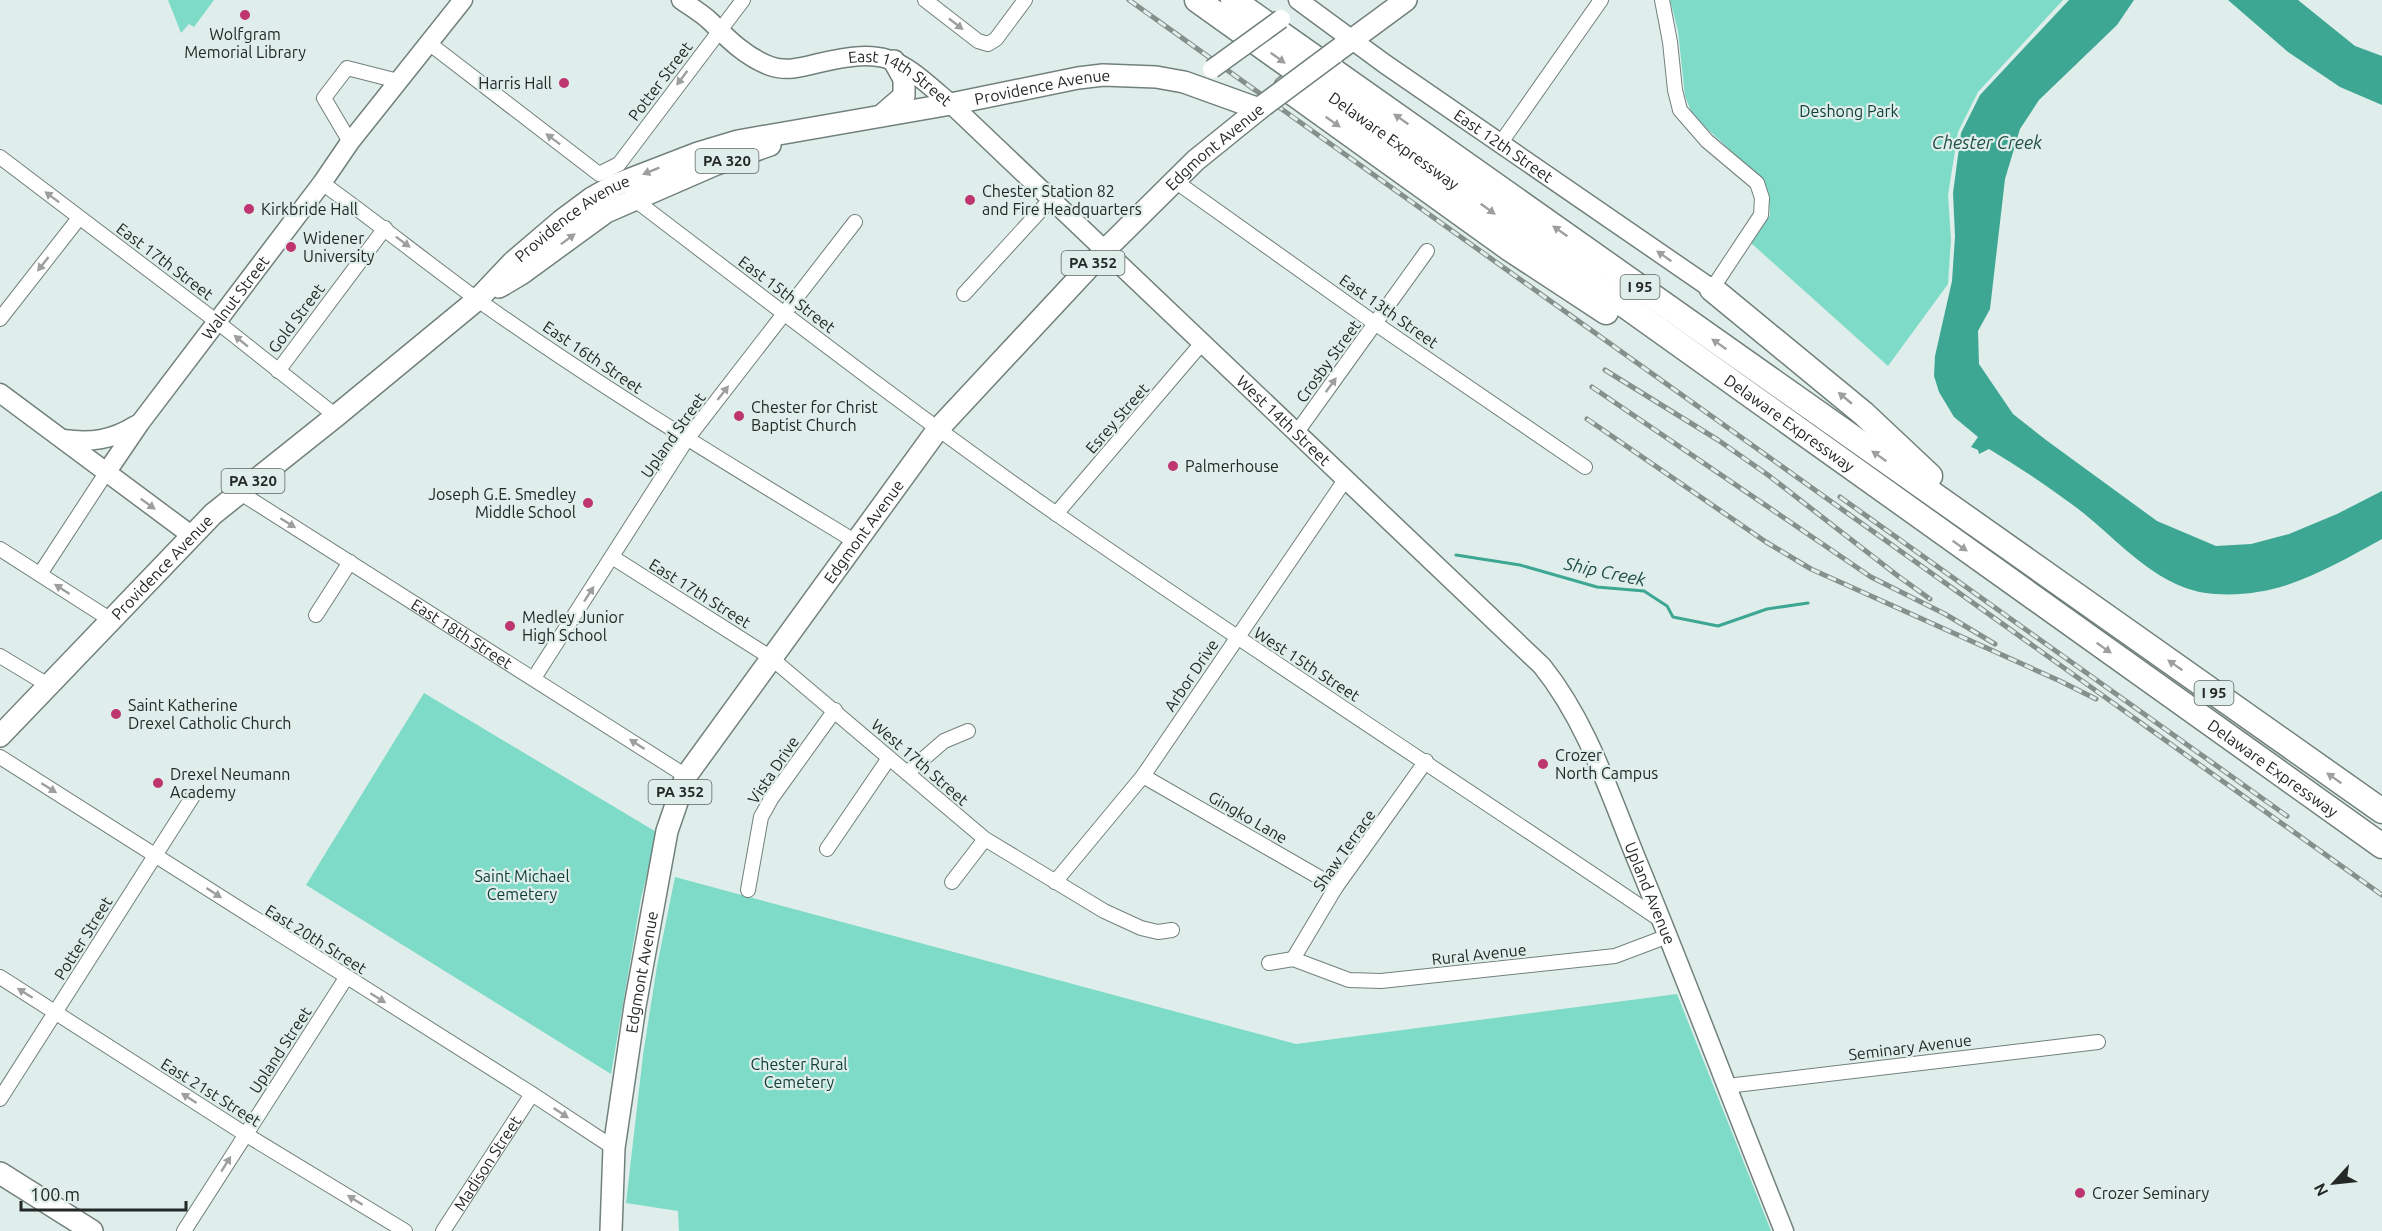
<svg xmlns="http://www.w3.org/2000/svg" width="2382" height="1231" font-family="Ubuntu,sans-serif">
<rect width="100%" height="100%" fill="#dfeeea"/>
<!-- green -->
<path fill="#7edbc8" d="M 168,0 L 214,0 L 194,27 L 189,24 L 181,33 Z
M 1670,0 L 2063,0 L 1978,92 L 1958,132 L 1948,195 L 1951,240 L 1948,284 L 1888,366 L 1751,243 L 1770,215 L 1769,194 L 1762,179 L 1693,116 L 1685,96 L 1678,31 Z
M 424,693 L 658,833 L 641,898 L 611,1074 L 306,885 Z
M 675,877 L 1296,1044 L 1677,994 L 1771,1231 L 679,1231 L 678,1211 L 626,1203 L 643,1055 L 657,966 Z"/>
<!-- water -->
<path fill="#3ea794" d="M 2069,0 L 2134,0 L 2117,25 L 2039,100 L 2020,129 L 2005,179 L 1990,309 L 1978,331 L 1979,364 L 2013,414 L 2046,440 L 2157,521 L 2216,546 L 2251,544 L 2289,534 L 2337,514 L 2382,491 L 2382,539 C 2351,556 2320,574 2287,585 C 2258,595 2212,599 2183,587 C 2142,571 2111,534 2077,508 C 2049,487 2019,467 1989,449 L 1979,454 L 1978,450 L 1971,447 L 1978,437 L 1954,417 L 1939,392 L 1934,376 L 1935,356 L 1952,281 L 1955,236 L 1953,193 L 1961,133 L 1980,95 Z
M 2228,0 L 2298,0 L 2355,46 L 2382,56 L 2382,105 L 2340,87 L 2288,52 Z"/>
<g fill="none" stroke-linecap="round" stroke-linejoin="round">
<!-- stream -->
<path stroke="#3ea794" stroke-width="3" d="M 1456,555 L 1520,565 L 1597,587 L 1644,591 L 1667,606 L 1673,617 L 1718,626 L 1767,609 L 1808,603"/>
<!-- street casing -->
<g stroke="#72807c" stroke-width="16">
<g id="street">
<path d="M 925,0 L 978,41 L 988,44 L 996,39 L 1025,0"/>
<path d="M 1662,0 L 1670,42 L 1675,90 L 1680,110 L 1707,141 L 1757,183 L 1762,198 L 1761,215 L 1712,289"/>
<path d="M 430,44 L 599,174 L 619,164 L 743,0"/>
<path d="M 350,142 L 324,98 L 347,68 L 398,81"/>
<path d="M 1500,144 L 1601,0"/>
<path d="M 0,157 L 216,321 L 336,416"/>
<path d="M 1175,181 L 1376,324 L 1585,467"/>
<path d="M 322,183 C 375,221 426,262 478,300 C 600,387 728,464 856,542"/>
<path d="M 631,197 C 772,304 912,413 1058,515 C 1257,653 1461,785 1662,921"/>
<path d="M 964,294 L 1050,200"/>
<path d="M 0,319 L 79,218"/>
<path d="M 278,371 L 385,228"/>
<path d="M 1297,432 L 1427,251"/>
<path id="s1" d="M 239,492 L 686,776"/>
<path d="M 1056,514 L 1202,343"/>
<path d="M 0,549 L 111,620"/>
<path d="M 612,557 L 770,657 L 985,839 L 1104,911 L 1141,928 L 1158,932 L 1172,930"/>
<path d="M 40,574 L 106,473"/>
<path d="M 316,615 L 350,562"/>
<path d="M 0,656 L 48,685"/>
<path d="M 534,678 L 687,439 L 855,222"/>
<path d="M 0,757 L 532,1094 L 614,1148"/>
<path d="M 907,773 L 944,741 L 968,731"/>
<path d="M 1143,776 L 1336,887"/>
<path d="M 827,849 L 889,758"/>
<path d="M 952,882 L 985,839"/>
<path d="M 1055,882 L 1143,776 L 1345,480"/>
<path d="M 748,890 L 761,817 L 771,799 L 835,710"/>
<path d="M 1293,959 L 1336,887 L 1426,761"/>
<path d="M 1269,963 L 1293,959 L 1349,980 L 1381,981 L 1615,956 L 1668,936"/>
<path d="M 0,977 L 245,1134 L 405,1231"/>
<path d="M 1727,1086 L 2098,1042"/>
<path d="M 0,1099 L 193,796"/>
<path d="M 184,1231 L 346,978"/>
<path id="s2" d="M 443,1231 L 532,1094"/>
</g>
</g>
<!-- secondary casing -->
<g stroke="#72807c" stroke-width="21">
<g id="secondary">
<path id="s3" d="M 681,0 C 691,7 703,14 711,22 C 728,39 746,57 770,66 C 786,72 803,67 819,63 C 890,46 899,60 951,104 L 1542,666 C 1587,722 1609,792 1636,858 C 1687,981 1734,1107 1784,1231"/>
<path id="s4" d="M 1298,0 L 1385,64 L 1712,289"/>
<path d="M 0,393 L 191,535"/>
<path d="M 63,439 C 91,443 112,440 136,425"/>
<path id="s5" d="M 106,473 L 140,423 L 322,183 L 350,142 L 463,0"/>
</g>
</g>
<!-- primary casing -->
<g stroke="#72807c" stroke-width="24">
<g id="primary">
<path d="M 1334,53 L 1406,0"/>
<path d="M 881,116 L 904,96 L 904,79 L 894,61"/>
<path d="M 499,287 L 521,274 L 606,212 L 714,165 L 770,145"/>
<path id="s6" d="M 0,736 L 213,514 L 336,416 L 478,299 L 513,262 L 561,221 L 592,198 L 615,185 L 698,153 L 738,141 L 951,104 L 1078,78 L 1103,75 L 1156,77 L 1184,82 L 1259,109"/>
<path d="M 0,1173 L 92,1231"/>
<path id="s7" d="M 611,1231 L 614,1148 L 635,1006 L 667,831 L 686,776 L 938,429 L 1104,251 L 1196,160 L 1264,105"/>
</g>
</g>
<!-- highway casing -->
<g stroke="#72807c" stroke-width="27">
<g id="highway">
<path id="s8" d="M 1197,0 L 2382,846"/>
<path d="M 1233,0 L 2382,811"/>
<path d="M 1286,88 L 1510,249 L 1606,312"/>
<path d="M 1712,289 L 1864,414 L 1930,476"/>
</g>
</g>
<!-- street -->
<use href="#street" stroke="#fff" stroke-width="14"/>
<!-- secondary -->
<use href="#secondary" stroke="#fff" stroke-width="18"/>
<!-- primary -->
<use href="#primary" stroke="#fff" stroke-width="21"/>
<!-- highway -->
<use href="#highway" stroke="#fff" stroke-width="24"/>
<!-- rail casing -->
<g stroke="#858f8c" stroke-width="5">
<path id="rail" d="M 1129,0 L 2382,895
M 1605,370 L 1718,440 L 1768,475 L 1898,576 L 1930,599
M 1592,387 L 1871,577 L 1945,614 L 1995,644
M 1587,419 L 1766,542 L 1811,569 L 2060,681 L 2096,699
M 1840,497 L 2287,816"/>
</g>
<!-- rail -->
<use href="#rail" stroke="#dfeeea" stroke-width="3" stroke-dasharray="9" stroke-linecap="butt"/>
<!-- secondary-bridge casing -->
<g stroke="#72807c" stroke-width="21" stroke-linecap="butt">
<path id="secondary-bridge" d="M 1212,69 L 1281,19"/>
</g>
<!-- primary-bridge casing -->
<g stroke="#72807c" stroke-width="24" stroke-linecap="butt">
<path id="primary-bridge" d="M 1264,105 L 1334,53"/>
</g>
<!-- secondary-bridge -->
<use href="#secondary-bridge" stroke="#fff" stroke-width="18"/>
<!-- primary-bridge -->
<use href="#primary-bridge" stroke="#fff" stroke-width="21"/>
</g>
<!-- one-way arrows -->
<defs><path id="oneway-solid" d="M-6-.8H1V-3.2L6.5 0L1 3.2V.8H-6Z" transform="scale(1.5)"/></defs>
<g fill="#9c9f9e">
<use href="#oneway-solid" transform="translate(956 24) rotate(38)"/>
<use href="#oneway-solid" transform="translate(1278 58) rotate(36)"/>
<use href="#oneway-solid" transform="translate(682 78) rotate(127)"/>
<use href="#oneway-solid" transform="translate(1401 119) rotate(-145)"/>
<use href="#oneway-solid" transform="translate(1333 122) rotate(35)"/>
<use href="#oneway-solid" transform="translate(553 139) rotate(-143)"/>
<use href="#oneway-solid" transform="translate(651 171) rotate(158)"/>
<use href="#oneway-solid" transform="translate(52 197) rotate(-143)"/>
<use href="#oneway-solid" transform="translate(1488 209) rotate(36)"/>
<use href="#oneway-solid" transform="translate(1560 231) rotate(-145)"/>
<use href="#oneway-solid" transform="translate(568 239) rotate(-37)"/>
<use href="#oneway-solid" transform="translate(403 242) rotate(37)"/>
<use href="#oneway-solid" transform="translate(1664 256) rotate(-145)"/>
<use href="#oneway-solid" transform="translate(43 264) rotate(128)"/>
<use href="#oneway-solid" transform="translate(241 341) rotate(-141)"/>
<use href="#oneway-solid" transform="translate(1719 344) rotate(-145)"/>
<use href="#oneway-solid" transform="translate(1331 385) rotate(-54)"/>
<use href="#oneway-solid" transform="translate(723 393) rotate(-52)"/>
<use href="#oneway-solid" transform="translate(1845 398) rotate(-140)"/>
<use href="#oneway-solid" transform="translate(1879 456) rotate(-145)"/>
<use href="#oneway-solid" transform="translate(148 504) rotate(36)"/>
<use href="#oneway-solid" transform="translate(288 523) rotate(32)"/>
<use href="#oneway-solid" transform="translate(1960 546) rotate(35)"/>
<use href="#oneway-solid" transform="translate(62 589) rotate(-147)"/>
<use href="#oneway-solid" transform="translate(589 594) rotate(-57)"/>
<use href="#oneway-solid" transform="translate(2104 648) rotate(35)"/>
<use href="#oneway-solid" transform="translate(2175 665) rotate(-145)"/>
<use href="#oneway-solid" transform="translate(637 744) rotate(-147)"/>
<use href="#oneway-solid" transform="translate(2334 778) rotate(-145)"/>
<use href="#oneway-solid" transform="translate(49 788) rotate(32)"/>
<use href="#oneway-solid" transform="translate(214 893) rotate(33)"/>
<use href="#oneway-solid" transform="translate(25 993) rotate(-148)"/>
<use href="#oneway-solid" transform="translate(378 998) rotate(32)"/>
<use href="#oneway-solid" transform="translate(189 1098) rotate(-147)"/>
<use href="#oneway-solid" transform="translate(561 1113) rotate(34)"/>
<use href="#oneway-solid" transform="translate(226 1164) rotate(-58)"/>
<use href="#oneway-solid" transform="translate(355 1200) rotate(-148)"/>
</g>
<!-- markers -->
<g fill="#bf356f" stroke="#dfeeea" stroke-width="2">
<circle cx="245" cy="15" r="6"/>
<circle cx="564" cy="83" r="6"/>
<circle cx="970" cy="200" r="6"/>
<circle cx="249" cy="209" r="6"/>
<circle cx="291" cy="247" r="6"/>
<circle cx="739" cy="416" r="6"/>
<circle cx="1173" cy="466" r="6"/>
<circle cx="588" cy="503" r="6"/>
<circle cx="510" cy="626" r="6"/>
<circle cx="116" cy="714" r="6"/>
<circle cx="1543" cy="764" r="6"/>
<circle cx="158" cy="783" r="6"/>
<circle cx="2080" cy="1193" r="6"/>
</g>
<g text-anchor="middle" stroke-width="4.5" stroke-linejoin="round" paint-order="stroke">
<!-- shield labels -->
<g fill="#dfeeea" stroke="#5c6462" stroke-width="1.5">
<rect x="695.5" y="149" width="63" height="24" rx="4.5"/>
<rect x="1061.5" y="251" width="63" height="24" rx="4.5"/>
<rect x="1620.5" y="275" width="39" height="24" rx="4.5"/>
<rect x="221.5" y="469" width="63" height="24" rx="4.5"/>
<rect x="2194.5" y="681" width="39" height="24" rx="4.5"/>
<rect x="648.5" y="780" width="63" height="24" rx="4.5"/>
</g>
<g font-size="15" font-weight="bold" fill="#242928">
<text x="727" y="166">PA 320</text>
<text x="1093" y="268">PA 352</text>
<text x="1640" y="292">I 95</text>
<text x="253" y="486">PA 320</text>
<text x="2214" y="698">I 95</text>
<text x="680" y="797">PA 352</text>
</g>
<!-- poi labels -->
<g font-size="16" fill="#242928" stroke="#dfeeea" text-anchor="start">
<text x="245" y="40" text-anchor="middle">Wolfgram<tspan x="245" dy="18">Memorial Library</tspan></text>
<text x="552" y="89" text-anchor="end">Harris Hall</text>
<text x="982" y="197">Chester Station 82<tspan x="982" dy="18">and Fire Headquarters</tspan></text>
<text x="261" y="215">Kirkbride Hall</text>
<text x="303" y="244">Widener<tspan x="303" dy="18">University</tspan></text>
<text x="751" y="413">Chester for Christ<tspan x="751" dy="18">Baptist Church</tspan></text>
<text x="1185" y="472">Palmerhouse</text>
<text x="576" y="500" text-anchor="end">Joseph G.E. Smedley<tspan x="576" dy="18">Middle School</tspan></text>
<text x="522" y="623">Medley Junior<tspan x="522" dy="18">High School</tspan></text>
<text x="128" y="711">Saint Katherine<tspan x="128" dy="18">Drexel Catholic Church</tspan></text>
<text x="1555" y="761">Crozer<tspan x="1555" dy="18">North Campus</tspan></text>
<text x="170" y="780">Drexel Neumann<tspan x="170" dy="18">Academy</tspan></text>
<text x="2092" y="1199">Crozer Seminary</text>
</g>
<!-- street labels -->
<g font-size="16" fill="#242928" stroke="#dfeeea">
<text transform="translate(660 81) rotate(-53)" y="6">Potter Street</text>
<text dy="6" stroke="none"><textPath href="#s3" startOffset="249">East 14th Street</textPath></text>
<text dy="6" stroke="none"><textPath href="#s6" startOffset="1268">Providence Avenue</textPath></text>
<text dy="6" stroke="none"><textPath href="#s8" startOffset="242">Delaware Expressway</textPath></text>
<text dy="6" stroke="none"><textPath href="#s4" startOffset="252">East 12th Street</textPath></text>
<text dy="6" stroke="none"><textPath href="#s7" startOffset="1287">Edgmont Avenue</textPath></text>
<text dy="6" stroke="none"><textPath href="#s6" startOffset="774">Providence Avenue</textPath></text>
<text transform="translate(165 261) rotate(37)" y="6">East 17th Street</text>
<text transform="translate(787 294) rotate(37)" y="6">East 15th Street</text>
<text dy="6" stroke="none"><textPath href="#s5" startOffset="218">Walnut Street</textPath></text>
<text transform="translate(1389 311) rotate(35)" y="6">East 13th Street</text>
<text transform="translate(296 318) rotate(-53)" y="6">Gold Street</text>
<text transform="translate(593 357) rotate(34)" y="6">East 16th Street</text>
<text transform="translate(1328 361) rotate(-54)" y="6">Crosby Street</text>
<text transform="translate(1117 418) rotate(-49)" y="6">Esrey Street</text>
<text dy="6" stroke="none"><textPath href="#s3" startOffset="768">West 14th Street</textPath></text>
<text dy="6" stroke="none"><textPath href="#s8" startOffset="728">Delaware Expressway</textPath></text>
<text transform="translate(673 435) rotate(-55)" y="6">Upland Street</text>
<text dy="6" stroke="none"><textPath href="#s7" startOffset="765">Edgmont Avenue</textPath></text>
<text dy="6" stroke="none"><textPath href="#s6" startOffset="234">Providence Avenue</textPath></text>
<text transform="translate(700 593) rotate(32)" y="6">East 17th Street</text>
<text dy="6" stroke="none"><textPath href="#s1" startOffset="264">East 18th Street</textPath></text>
<text transform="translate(1307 664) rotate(33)" y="6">West 15th Street</text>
<text transform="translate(1191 675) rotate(-56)" y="6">Arbor Drive</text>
<text transform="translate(920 762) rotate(41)" y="6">West 17th Street</text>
<text dy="6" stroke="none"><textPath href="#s8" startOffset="1322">Delaware Expressway</textPath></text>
<text transform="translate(773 770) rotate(-56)" y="6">Vista Drive</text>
<text transform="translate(1248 817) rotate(30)" y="6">Gingko Lane</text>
<text transform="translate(1344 850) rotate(-55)" y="6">Shaw Terrace</text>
<text dy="6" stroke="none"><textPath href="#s3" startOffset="1377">Upland Avenue</textPath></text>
<text transform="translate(83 938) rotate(-58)" y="6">Potter Street</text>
<text transform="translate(316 939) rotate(32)" y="6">East 20th Street</text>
<text transform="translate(1479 954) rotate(-6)" y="6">Rural Avenue</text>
<text dy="6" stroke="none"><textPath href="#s7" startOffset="261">Edgmont Avenue</textPath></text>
<text transform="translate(1910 1047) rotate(-7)" y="6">Seminary Avenue</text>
<text transform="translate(280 1050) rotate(-57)" y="6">Upland Street</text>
<text transform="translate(211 1092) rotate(32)" y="6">East 21st Street</text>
<text dy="6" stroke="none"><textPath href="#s2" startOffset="81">Madison Street</textPath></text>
</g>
<!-- park labels -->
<g font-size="16" fill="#0d3d35" stroke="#dfeeea">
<text x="1849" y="117">Deshong Park</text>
<text x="522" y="882">Saint Michael<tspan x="522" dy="18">Cemetery</tspan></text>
<text x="799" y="1070">Chester Rural<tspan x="799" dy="18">Cemetery</tspan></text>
</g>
<!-- water labels -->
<g font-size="18" font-style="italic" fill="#214e46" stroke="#dfeeea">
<text x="1987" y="149">Chester Creek</text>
<text transform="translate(1605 572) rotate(12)" y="6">Ship Creek</text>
</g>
</g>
<!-- north arrow -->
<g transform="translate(2334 1183) rotate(243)" stroke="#dfeeea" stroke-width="4.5" paint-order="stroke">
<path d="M0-4.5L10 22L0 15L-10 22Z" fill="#242928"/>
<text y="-9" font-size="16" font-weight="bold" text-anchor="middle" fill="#242928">N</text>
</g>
<!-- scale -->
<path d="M21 1201v9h165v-9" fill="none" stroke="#242928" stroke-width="3"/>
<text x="30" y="1201" font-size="18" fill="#242928" stroke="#dfeeea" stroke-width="4.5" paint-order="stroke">100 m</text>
</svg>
